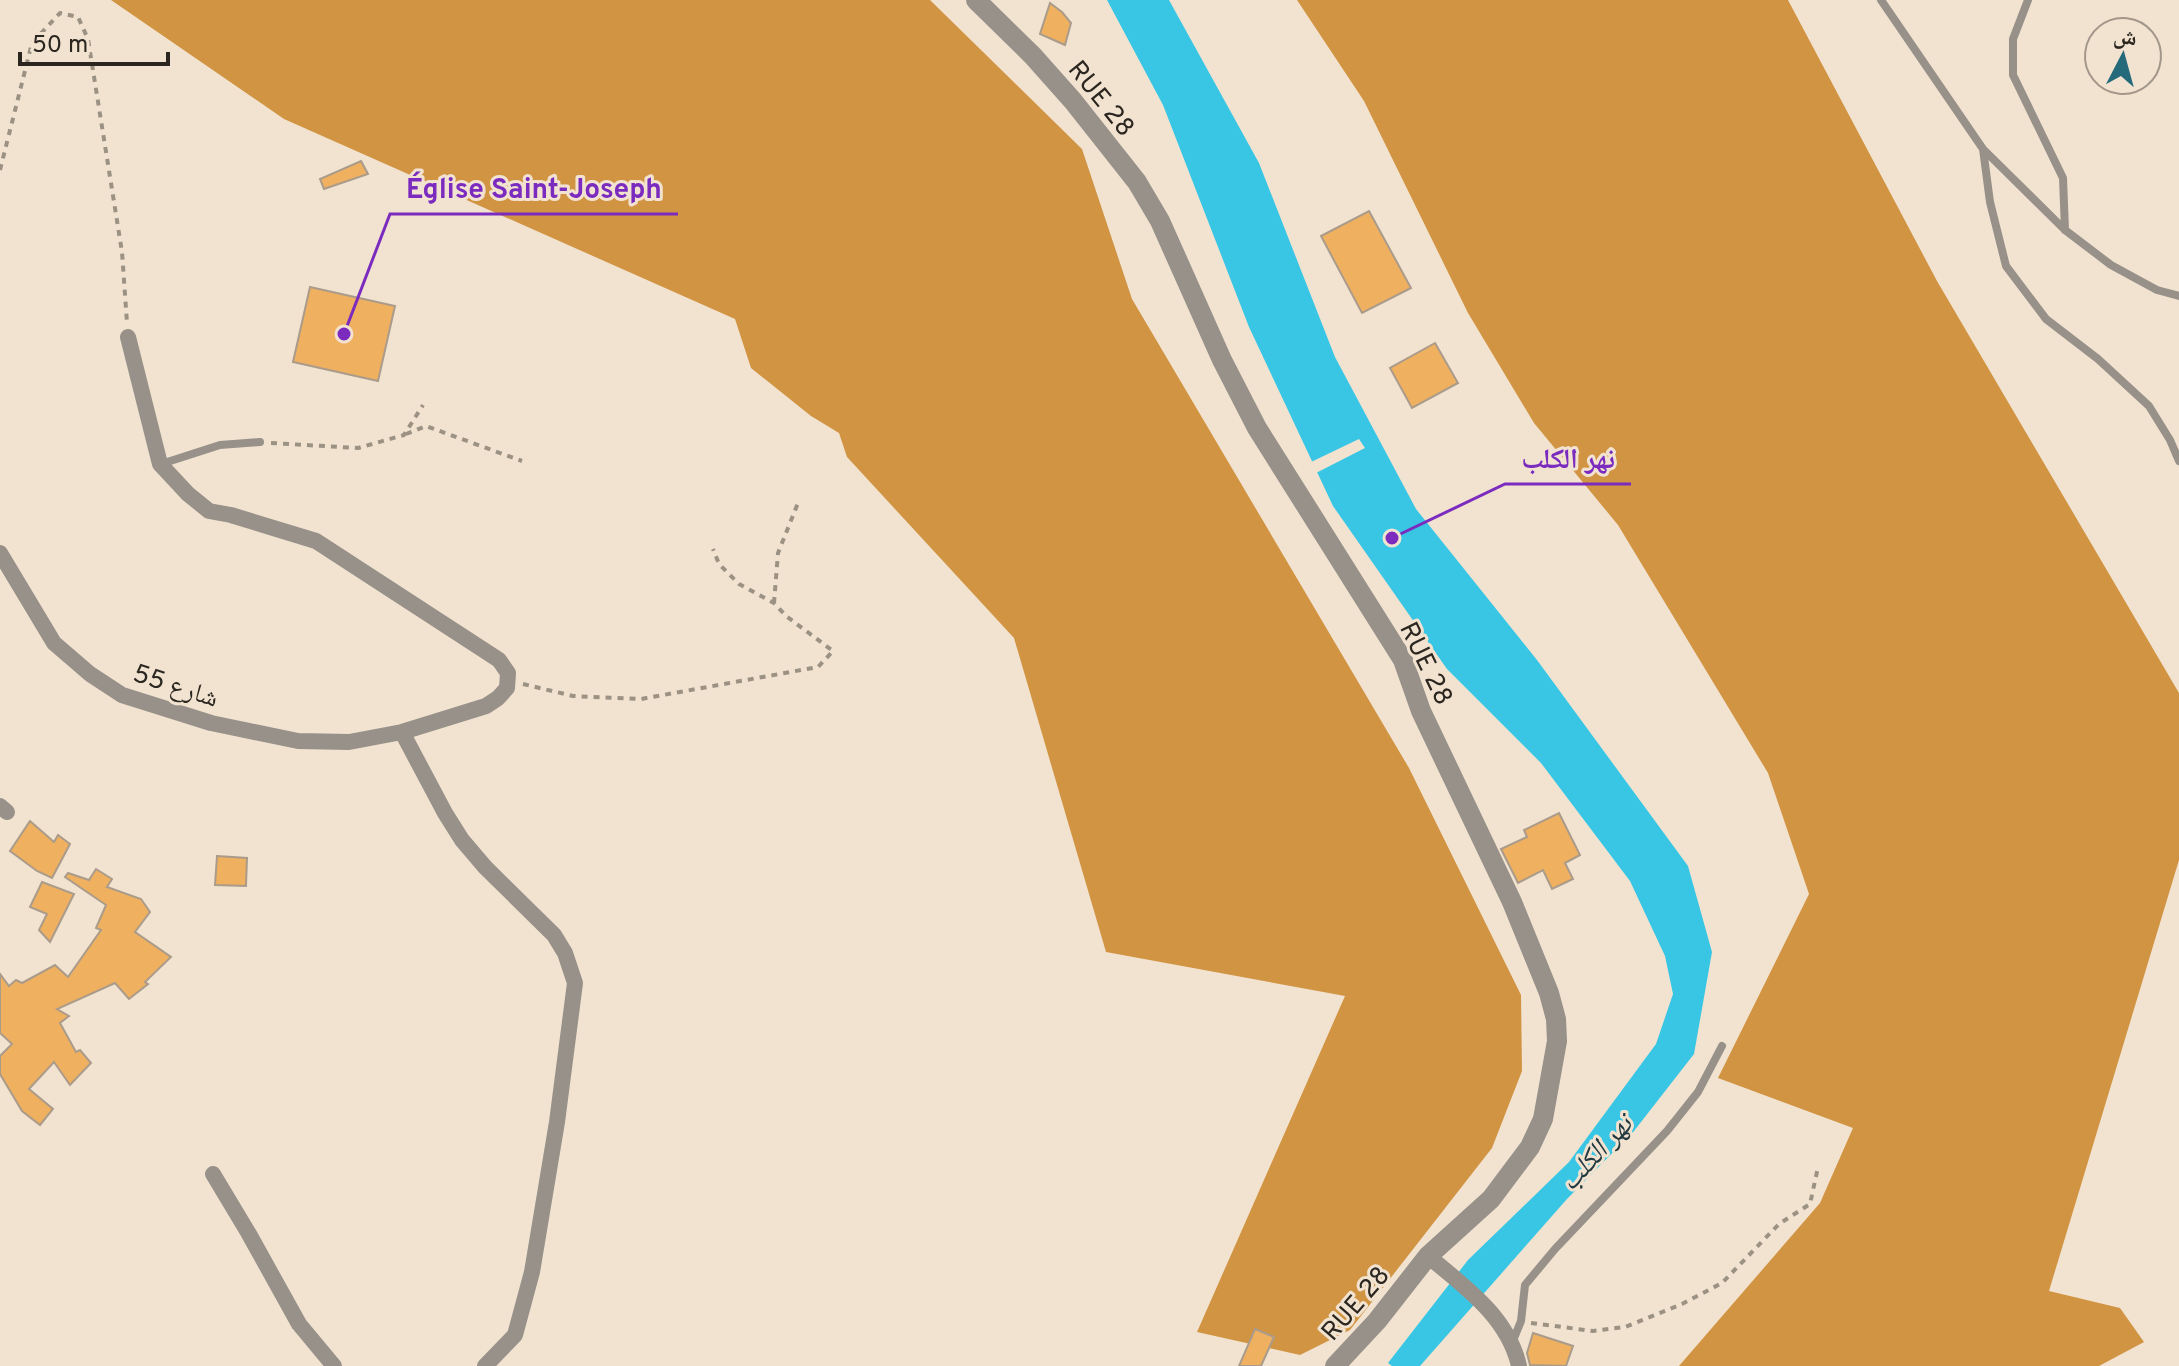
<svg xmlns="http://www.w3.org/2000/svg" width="2179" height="1366" font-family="Overpass,'Noto Naskh Arabic',sans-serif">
<rect width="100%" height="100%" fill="#f2e3d1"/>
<!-- forest -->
<path fill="#d19442" d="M 111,0 L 930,0 L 1082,149 L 1132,299 L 1409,768 L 1521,995 L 1522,1071 L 1492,1148 L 1350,1330 L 1300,1355 L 1197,1332 L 1345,996 L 1106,952 L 1014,638 L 847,457 L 839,433 L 811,416 L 751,368 L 735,319 L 284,119 Z
M 1297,0 L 1788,0 L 1937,281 L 2179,693 L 2179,860 L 2049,1291 L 2120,1308 L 2144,1342 L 2099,1366 L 1679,1366 L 1820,1203 L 1853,1128 L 1718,1078 L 1809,894 L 1768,773 L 1618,525 L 1534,423 L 1468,313 L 1364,101 Z"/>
<!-- water -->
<path fill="#39c6e4" d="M 1107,0 L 1169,0 L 1259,163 L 1335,357 L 1416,509 L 1537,660 L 1688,866 L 1712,952 L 1694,1054 L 1634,1131 L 1567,1199 L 1420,1366 L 1392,1366 L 1388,1363 L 1468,1260 L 1569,1162 L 1656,1044 L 1673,994 L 1665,956 L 1630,881 L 1541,763 L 1447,669 L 1333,506 L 1249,327 L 1163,105 Z"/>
<!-- pier -->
<path fill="#f2e3d1" d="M 1359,439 L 1365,448 L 1314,474 L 1309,463 Z"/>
<!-- building -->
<path fill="#efb05f" stroke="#aa9b8a" stroke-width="2" d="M 1050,3 L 1062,12 L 1071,23 L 1065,45 L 1040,34 Z
M 361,161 L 368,174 L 324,189 L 320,179 Z
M 1369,211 L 1411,288 L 1362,313 L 1321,236 Z
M 310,287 L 395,306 L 378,381 L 293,362 Z
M 1435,343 L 1458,383 L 1412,408 L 1390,368 Z
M 1559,813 L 1580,855 L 1565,863 L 1573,879 L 1552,889 L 1543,870 L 1518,883 L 1501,849 L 1527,837 L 1524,830 Z
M 30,821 L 54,842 L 58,835 L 70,844 L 52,878 L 37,871 L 10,851 Z
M 217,856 L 247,858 L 246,886 L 215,885 Z
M 96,869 L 112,879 L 107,887 L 141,899 L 150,912 L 135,932 L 171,957 L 145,982 L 148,984 L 129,999 L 115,983 L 57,1009 L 69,1016 L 60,1023 L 76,1052 L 80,1050 L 91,1063 L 70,1085 L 54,1062 L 29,1089 L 53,1109 L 40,1125 L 22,1111 L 0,1074 L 0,1056 L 12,1044 L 0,1033 L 0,974 L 9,986 L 16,980 L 22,983 L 55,965 L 68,977 L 101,930 L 96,928 L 106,905 L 65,877 L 68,873 L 89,880 Z
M 42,882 L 74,894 L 50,942 L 39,930 L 47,914 L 30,907 Z
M 1255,1329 L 1274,1337 L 1261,1366 L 1239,1366 Z
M 1533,1333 L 1573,1346 L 1566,1366 L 1530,1365 L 1527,1353 Z"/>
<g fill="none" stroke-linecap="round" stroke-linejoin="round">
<!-- path -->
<path stroke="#9c9284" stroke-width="4" stroke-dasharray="6 6" stroke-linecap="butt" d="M 0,170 L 32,43 L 60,13 L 78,17 L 88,39 L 122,252 L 127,323
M 406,434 L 426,426 L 522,461
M 271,443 L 358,448 L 404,435 L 423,405
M 774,603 L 778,553 L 798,503
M 523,684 L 573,696 L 641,699 L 818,667 L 833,651 L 786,616 L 774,603 L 739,584 L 719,564 L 713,549
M 1531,1323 L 1593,1331 L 1625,1327 L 1682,1304 L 1722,1283 L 1779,1224 L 1810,1204 L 1818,1167"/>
<!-- service -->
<path stroke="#979189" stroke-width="8" d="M 1881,0 L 1983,149 L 2065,230 L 2111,265 L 2157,290 L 2179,296
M 2028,0 L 2013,39 L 2013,75 L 2063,178 L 2065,230
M 1983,149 L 1990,202 L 2006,266 L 2046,319 L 2098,359 L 2149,406 L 2170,440 L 2179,461
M 161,464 L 220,445 L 260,442
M 1512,1343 L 1521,1321 L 1525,1285 L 1555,1249 L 1667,1131 L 1698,1092 L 1722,1046"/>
<!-- minor -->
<path stroke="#979189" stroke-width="16" d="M 0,553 L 54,643 L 90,674 L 122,695 L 211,723 L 298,741 L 349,742 L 402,732 L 486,706 L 498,698 L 507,688 L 508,673 L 499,660 L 316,541 L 231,515 L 209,511 L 188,494 L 160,464 L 128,337
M 402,732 L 445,813 L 462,840 L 485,867 L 554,935 L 565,953 L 575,983 L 557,1122 L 532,1272 L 515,1335 L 485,1366
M 0,806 L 7,812
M 213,1174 L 249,1234 L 299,1324 L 334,1366
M 1428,1256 C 1465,1287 1508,1317 1519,1366"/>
<!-- tertiary -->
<path stroke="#979189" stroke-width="20" d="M 976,0 L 1033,56 L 1073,101 L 1137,182 L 1160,221 L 1222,360 L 1257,428 L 1403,660 L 1421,711 L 1512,902 L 1549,993 L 1556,1019 L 1557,1041 L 1543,1119 L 1530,1147 L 1491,1199 L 1428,1256 L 1377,1321 L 1335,1366"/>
</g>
<g text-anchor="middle" stroke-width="6" stroke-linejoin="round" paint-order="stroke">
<!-- street labels -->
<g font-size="26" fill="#2b261f" stroke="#f2e3d1">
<text transform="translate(1102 98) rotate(51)" y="9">RUE 28</text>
<text transform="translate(1427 663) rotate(64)" y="9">RUE 28</text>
<text transform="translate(176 685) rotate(18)" y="9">شارع 55</text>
<text transform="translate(1355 1303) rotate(-49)" y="9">RUE 28</text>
</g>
<!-- water labels -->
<g font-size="28" font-style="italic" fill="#22393f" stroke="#f2e3d1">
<text transform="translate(1595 1152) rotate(-47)" y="10">نهر الكلب</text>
</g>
</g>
<!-- callouts -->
<path fill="none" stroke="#7b2cbf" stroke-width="3" d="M344 334L390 214H678M1392 538L1505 484H1631"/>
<g fill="#7b2cbf" stroke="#f2e3d1" stroke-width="3">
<circle cx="344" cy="334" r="8"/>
<circle cx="1392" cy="538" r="8"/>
</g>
<g font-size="28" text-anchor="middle" font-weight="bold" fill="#7b2cbf" stroke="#f2e3d1" stroke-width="6" stroke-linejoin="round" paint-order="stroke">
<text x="534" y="198">Église Saint-Joseph</text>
<text x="1568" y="468">نهر الكلب</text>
</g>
<!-- north arrow -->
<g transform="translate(2123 56) rotate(6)"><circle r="38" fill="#f2e3d1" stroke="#a2978a" stroke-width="2"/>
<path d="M0-6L14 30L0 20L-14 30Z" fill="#246a7a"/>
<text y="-12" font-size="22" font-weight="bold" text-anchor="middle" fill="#2b261f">ش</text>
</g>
<!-- scale -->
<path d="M20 52v12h148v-12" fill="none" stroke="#2b261f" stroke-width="4"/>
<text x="32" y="52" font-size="24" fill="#2b261f" stroke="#f2e3d1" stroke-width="6" paint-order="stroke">50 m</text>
</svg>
